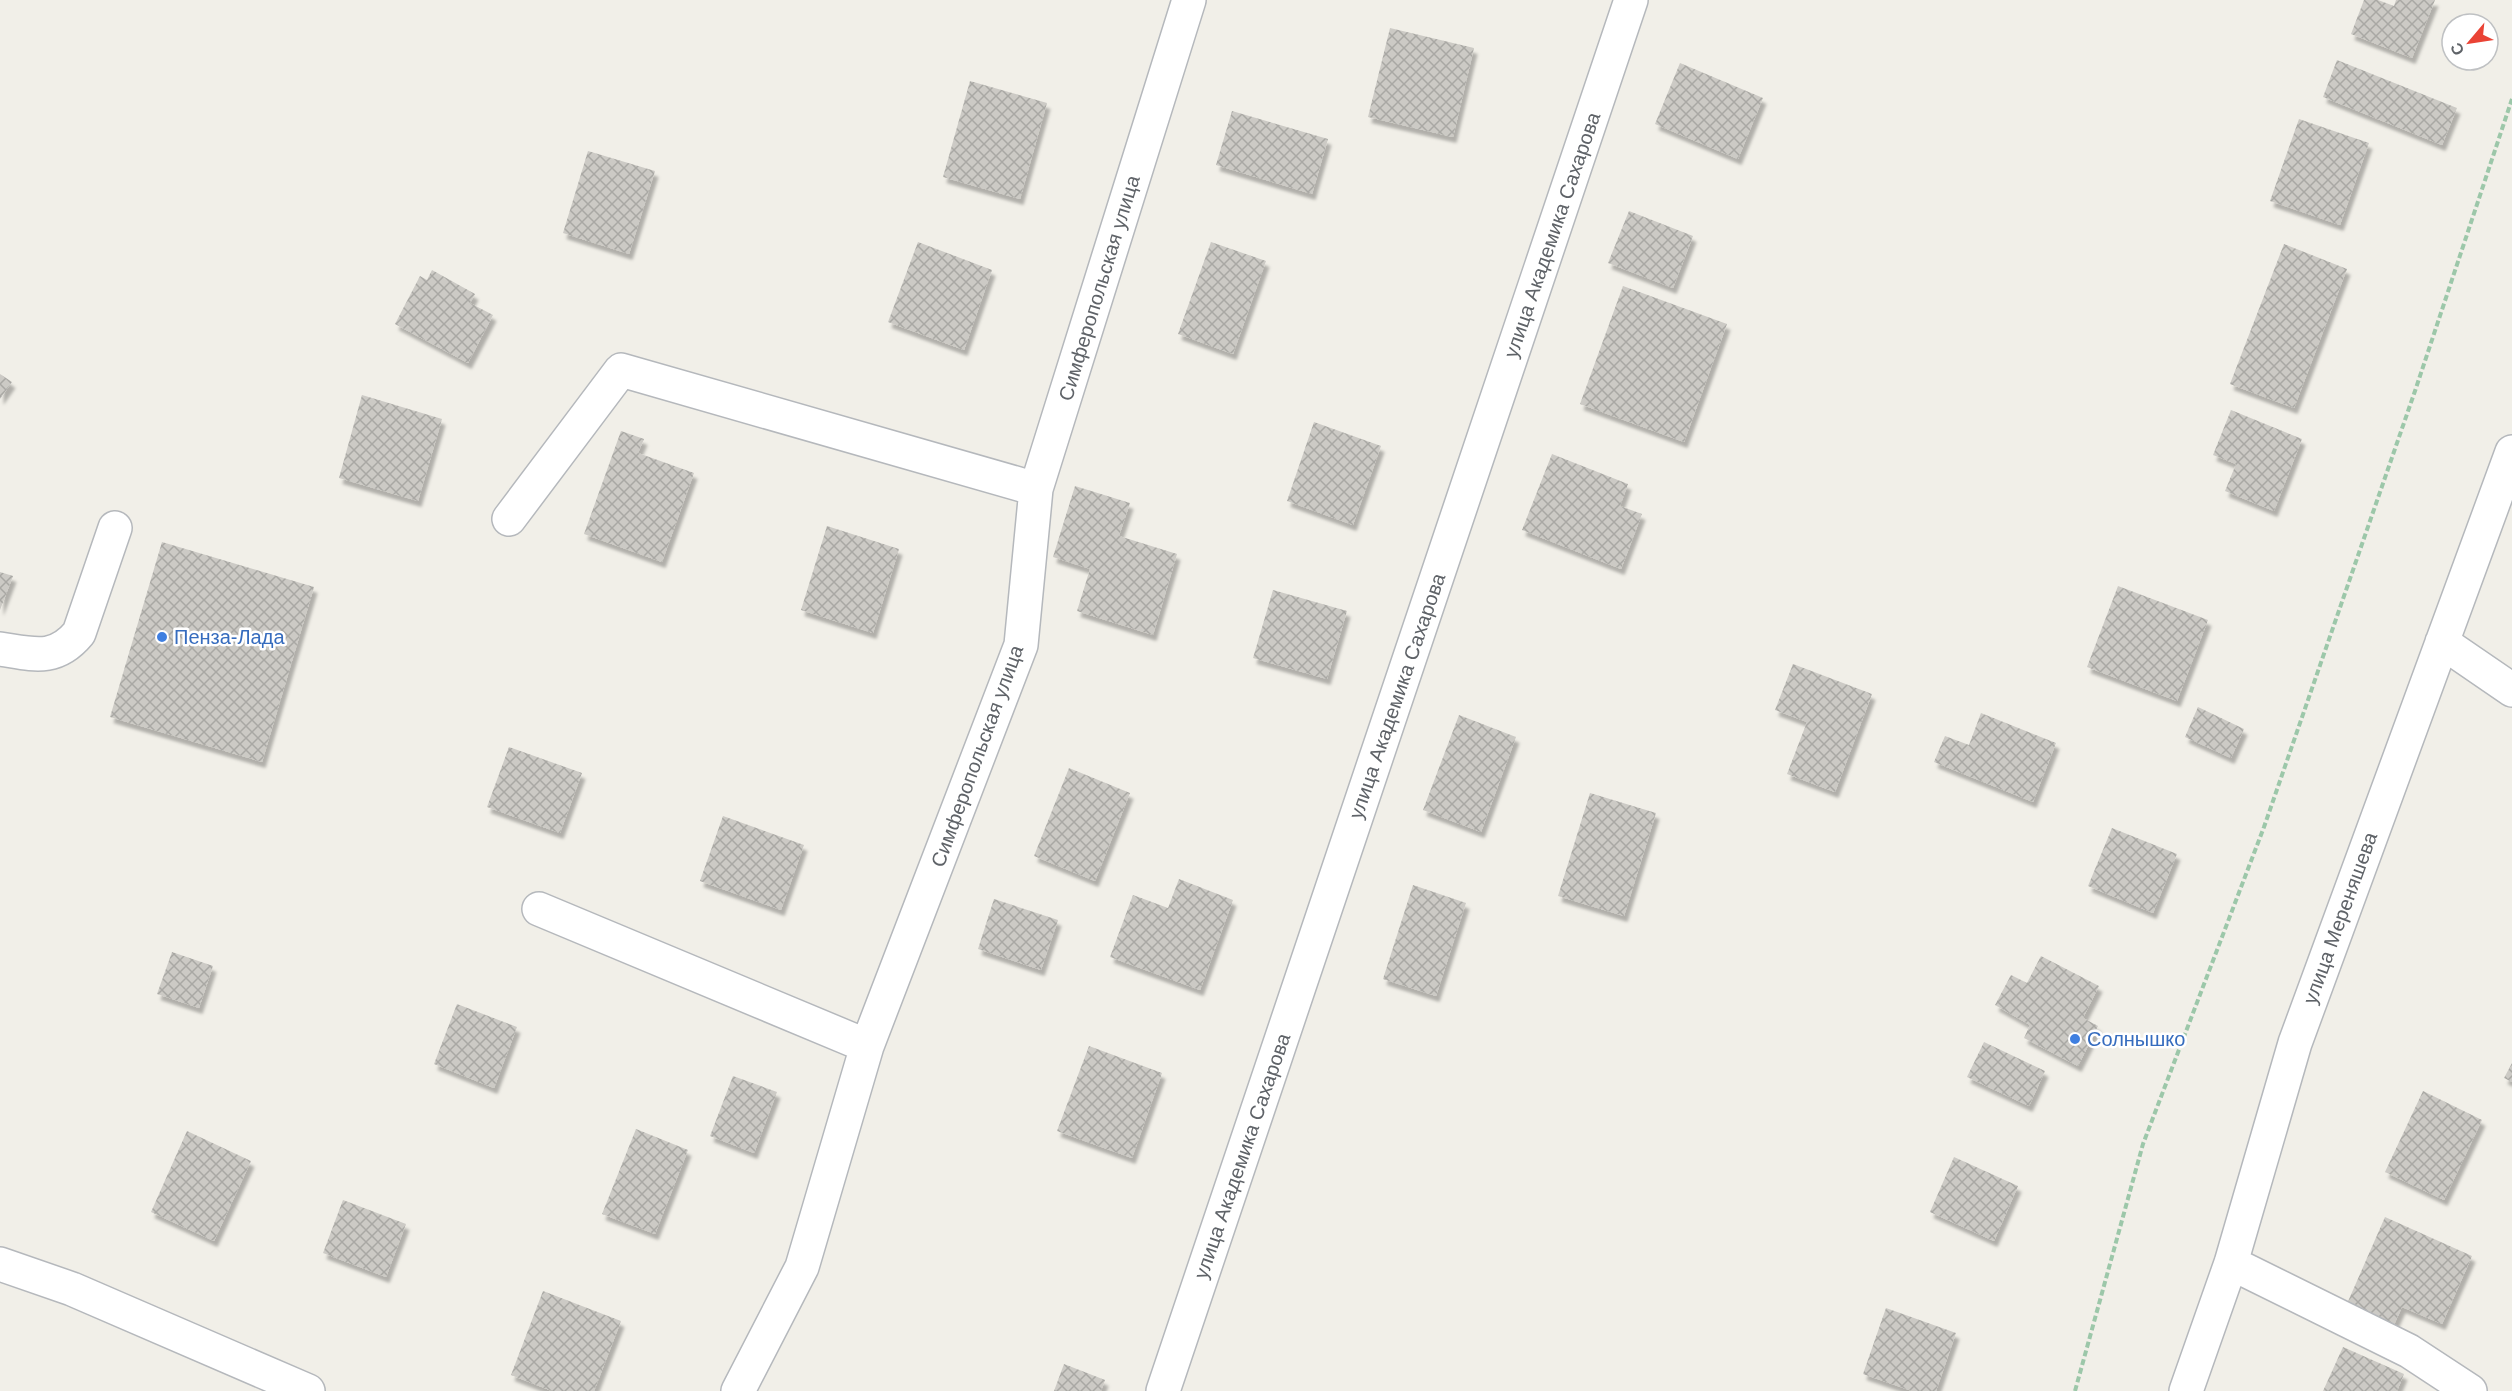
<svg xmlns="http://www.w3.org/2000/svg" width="2512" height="1391" font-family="Arial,sans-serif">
<defs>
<pattern id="building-cross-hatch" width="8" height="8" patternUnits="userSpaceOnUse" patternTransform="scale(1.5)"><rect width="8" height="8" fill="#cccac5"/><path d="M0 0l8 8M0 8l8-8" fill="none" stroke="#a9a8a4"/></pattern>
<filter id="shadow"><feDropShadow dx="3.5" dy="6" stdDeviation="1.5" flood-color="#0004"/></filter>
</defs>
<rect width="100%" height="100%" fill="#f1efe8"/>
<!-- building -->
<path fill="url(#building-cross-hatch)" filter="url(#shadow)" d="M 2364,0 L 2378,0 L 2394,6 L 2396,0 L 2435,0 L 2412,58 L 2351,34 Z
M 1390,28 L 1474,48 L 1453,137 L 1368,117 Z
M 2337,60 L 2457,108 L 2442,145 L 2323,97 Z
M 1680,63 L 1763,98 L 1738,159 L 1655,124 Z
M 970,81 L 1047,103 L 1020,199 L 943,177 Z
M 1232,111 L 1328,139 L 1312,194 L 1216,165 Z
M 2299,119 L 2369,143 L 2340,225 L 2270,201 Z
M 588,151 L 655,171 L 629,254 L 563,233 Z
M 1629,211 L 1693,236 L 1673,288 L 1608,263 Z
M 918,242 L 992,270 L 964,350 L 888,322 Z
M 1211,242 L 1266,261 L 1233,354 L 1178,334 Z
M 2284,244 L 2347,269 L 2294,408 L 2230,384 Z
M 432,270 L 475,294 L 470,303 L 493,315 L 468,363 L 395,324 L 420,276 L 427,280 Z
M 1623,286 L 1727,324 L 1684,442 L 1580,404 Z
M 0,374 L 12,382 L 0,399 Z
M 362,395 L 442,419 L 418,501 L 339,478 Z
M 2231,410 L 2302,439 L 2274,511 L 2225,491 L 2236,464 L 2213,455 Z
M 1314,422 L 1381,446 L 1353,525 L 1287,501 Z
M 621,431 L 644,439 L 638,453 L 694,473 L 662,562 L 584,534 Z
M 1552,454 L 1628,484 L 1620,506 L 1642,514 L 1621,569 L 1522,530 Z
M 1075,486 L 1130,503 L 1119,536 L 1177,554 L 1153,635 L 1077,611 L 1090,569 L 1053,557 Z
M 827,526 L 899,549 L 873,633 L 801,610 Z
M 162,542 L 314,587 L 262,762 L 110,717 Z
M 0,572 L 13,576 L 0,610 Z
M 2118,586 L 2208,620 L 2177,701 L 2087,667 Z
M 1273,590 L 1347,611 L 1327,679 L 1253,658 Z
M 1793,664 L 1872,694 L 1835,792 L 1787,774 L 1807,722 L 1775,710 Z
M 2198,707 L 2244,729 L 2231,758 L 2185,737 Z
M 1981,713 L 2056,743 L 2033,802 L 1934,762 L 1945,736 L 1969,745 Z
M 1459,715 L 1516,737 L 1481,832 L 1423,810 Z
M 509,747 L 582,773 L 560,833 L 487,807 Z
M 1069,768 L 1130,793 L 1095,881 L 1034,856 Z
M 1590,793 L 1656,813 L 1624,916 L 1558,896 Z
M 723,816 L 804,845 L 781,910 L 700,881 Z
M 2112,828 L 2177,854 L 2153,913 L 2088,886 Z
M 1179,879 L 1233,900 L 1200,990 L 1110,957 L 1133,895 L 1168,908 Z
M 1413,885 L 1466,903 L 1436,996 L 1383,979 Z
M 994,899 L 1058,920 L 1041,970 L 978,949 Z
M 172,952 L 213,966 L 199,1008 L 157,994 Z
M 2041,956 L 2099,986 L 2083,1018 L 2098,1026 L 2078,1066 L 2024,1038 L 2030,1025 L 1995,1005 L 2011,975 L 2027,983 Z
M 457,1004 L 517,1027 L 494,1088 L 434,1064 Z
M 1984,1042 L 2045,1071 L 2029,1106 L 1967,1077 Z
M 1089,1046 L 1162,1073 L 1132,1158 L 1057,1131 Z
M 2512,1063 L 2512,1082 L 2504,1078 Z
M 733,1076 L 777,1092 L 754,1153 L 710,1136 Z
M 2423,1091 L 2482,1120 L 2444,1200 L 2385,1172 Z
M 636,1129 L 688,1150 L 655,1234 L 602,1214 Z
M 187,1131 L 251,1161 L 214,1241 L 151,1212 Z
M 1954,1157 L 2018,1186 L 1994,1241 L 1930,1212 Z
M 343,1200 L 406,1224 L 386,1277 L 323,1253 Z
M 2385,1217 L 2472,1256 L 2442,1324 L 2402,1307 L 2393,1327 L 2346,1306 Z
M 543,1291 L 621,1321 L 594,1391 L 552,1391 L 511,1375 Z
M 1886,1308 L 1956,1333 L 1936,1391 L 1912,1391 L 1863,1374 Z
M 2343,1347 L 2404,1374 L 2397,1391 L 2323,1391 Z
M 1064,1364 L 1105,1380 L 1101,1391 L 1054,1391 Z"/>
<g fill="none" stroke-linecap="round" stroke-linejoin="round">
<!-- minor casing -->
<g stroke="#b5b8bc" stroke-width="36">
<path id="minor" d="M 509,519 L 621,370 L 1036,489
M 2442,642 L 2512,690
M 0,649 C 33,654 55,662 79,633 L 115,528
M 539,909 L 867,1046
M 2231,1263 L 2409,1351 L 2470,1391
M 0,1264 L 72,1289 L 308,1391
M 738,1391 L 802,1267 L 867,1046 L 1021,645 L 1036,489 L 1189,0
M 1163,1391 L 1631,0
M 2186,1391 L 2231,1263 L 2295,1043 L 2512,452"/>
</g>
<!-- path -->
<path stroke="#9cc7a9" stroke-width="4" stroke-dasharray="6 3" stroke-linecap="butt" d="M 2075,1391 L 2143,1144 L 2264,827 L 2415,391 L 2512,99"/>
<!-- minor -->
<use href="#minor" stroke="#fff" stroke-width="33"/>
</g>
<!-- markers -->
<g fill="#3f7fe0" stroke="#fff" stroke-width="2">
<circle cx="162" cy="637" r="6"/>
<circle cx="2075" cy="1039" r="6"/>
</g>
<g text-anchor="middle" stroke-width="5" stroke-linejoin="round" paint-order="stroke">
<!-- street labels -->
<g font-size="20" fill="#5f6368" stroke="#fff">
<text transform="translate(1552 235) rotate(-71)" y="7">улица Академика Сахарова</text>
<text transform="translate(1099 288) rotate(-73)" y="7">Симферопольская улица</text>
<text transform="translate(1397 696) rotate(-71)" y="7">улица Академика Сахарова</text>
<text transform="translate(977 756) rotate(-70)" y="7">Симферопольская улица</text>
<text transform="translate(2340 918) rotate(-70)" y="7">улица Мереняшева</text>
<text transform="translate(1242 1156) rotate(-71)" y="7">улица Академика Сахарова</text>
</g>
<!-- shop labels -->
<g font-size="20" fill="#366cbe" stroke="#fff" text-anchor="start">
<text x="174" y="644">Пенза-Лада</text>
<text x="2087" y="1046">Солнышко</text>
</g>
</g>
<!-- north arrow -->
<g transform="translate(2470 42) rotate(241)"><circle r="28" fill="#ffffff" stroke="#bfc1c3" stroke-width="1.5"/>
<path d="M0-4.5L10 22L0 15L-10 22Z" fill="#ea4335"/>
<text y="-9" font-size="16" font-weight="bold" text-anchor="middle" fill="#5f6368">С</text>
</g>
</svg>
